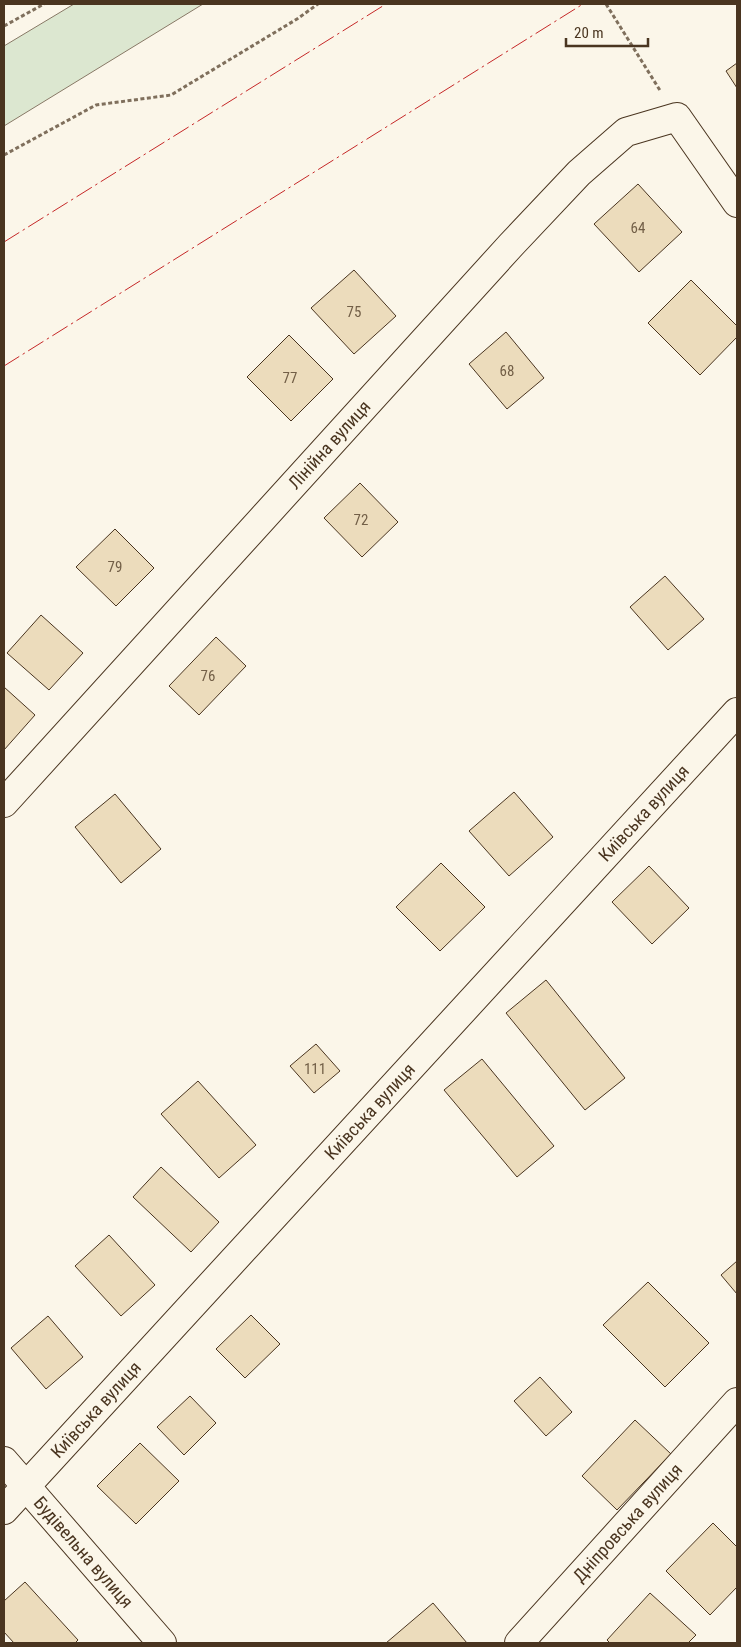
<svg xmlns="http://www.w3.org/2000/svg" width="741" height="1647" font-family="'Roboto Condensed',sans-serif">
<rect width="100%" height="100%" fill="#fbf6e9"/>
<!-- green -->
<path fill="#dce7d0" stroke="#887966" d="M 74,4 L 203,4 L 4,126 L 4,46 Z"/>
<!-- building -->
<path fill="#ecdcbc" stroke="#4a3520" d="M 737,63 L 737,88 L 726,71 Z
M 638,184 L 682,232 L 639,272 L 594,224 Z
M 354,270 L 396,316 L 354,354 L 311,308 Z
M 691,280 L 737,326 L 737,337 L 700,375 L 648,323 Z
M 506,332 L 544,378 L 507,409 L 469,364 Z
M 289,335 L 333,379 L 291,421 L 247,377 Z
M 360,483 L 398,522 L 362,557 L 324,518 Z
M 115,529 L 154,568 L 116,606 L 76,567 Z
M 665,576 L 704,619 L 668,650 L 630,607 Z
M 41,615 L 83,653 L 49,690 L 7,653 Z
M 216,637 L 246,666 L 199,715 L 169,686 Z
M 4,687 L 35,715 L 4,750 Z
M 514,792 L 553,837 L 509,876 L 469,831 Z
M 115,794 L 161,849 L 121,883 L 75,827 Z
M 441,863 L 485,907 L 440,951 L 396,907 Z
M 649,866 L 689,908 L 652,944 L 612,902 Z
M 546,980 L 625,1078 L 585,1110 L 506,1013 Z
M 316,1044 L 340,1071 L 314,1093 L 290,1066 Z
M 482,1059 L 554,1146 L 517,1177 L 444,1090 Z
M 198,1081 L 256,1145 L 219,1178 L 161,1114 Z
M 161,1167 L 219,1222 L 191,1252 L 133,1197 Z
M 109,1235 L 155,1285 L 121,1316 L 75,1266 Z
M 737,1261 L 737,1294 L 721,1275 Z
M 648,1282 L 709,1343 L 665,1387 L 603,1325 Z
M 251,1315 L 280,1344 L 245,1378 L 216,1349 Z
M 48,1316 L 83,1357 L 46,1389 L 11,1348 Z
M 540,1377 L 572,1412 L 546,1436 L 514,1401 Z
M 190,1396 L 216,1423 L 184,1455 L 157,1427 Z
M 635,1420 L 671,1454 L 617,1510 L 582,1476 Z
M 140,1443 L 179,1481 L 136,1524 L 97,1486 Z
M 713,1523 L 737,1547 L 737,1587 L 710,1615 L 666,1571 Z
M 25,1582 L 78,1640 L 75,1643 L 14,1643 L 4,1632 L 4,1601 Z
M 650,1593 L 696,1635 L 688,1643 L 610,1643 L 607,1640 Z
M 433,1603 L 467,1643 L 386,1643 Z"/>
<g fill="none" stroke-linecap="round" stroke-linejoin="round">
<!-- minor casing -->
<g stroke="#4a3520" stroke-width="30">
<g id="minor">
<path id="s1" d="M 4,803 L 511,245 L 579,173 L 626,132 L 677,117 L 737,203"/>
<path id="s2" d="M 4,1461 L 162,1643"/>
<path id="s3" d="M 4,1510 L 737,712"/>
<path id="s4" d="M 519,1643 L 737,1402"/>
</g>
</g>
<!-- path -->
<path stroke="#7f6f5c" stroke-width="3" stroke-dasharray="4 2.5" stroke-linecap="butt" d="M 606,4 L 661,92
M 4,26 L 44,4
M 4,155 L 96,105 L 171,95 L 297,19 L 318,4"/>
<!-- minor -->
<use href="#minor" stroke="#fbf6e9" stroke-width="28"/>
<!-- power -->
<path stroke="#c62828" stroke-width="1" stroke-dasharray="18 4 2.5 4" stroke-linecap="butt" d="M 4,242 L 386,4
M 4,366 L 583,4"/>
</g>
<g text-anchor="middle" stroke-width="4" stroke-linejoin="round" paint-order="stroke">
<!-- number labels -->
<g font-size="15" fill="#725f47">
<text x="638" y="233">64</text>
<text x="354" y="317">75</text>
<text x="507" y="376">68</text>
<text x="290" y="383">77</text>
<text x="361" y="525">72</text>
<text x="115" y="572">79</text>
<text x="208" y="681">76</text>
<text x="315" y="1074">111</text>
</g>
<!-- street labels -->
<g font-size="18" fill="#4a3520" stroke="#fbf6e9">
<text dy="6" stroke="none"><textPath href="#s1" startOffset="484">Лінійна вулиця</textPath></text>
<text dy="6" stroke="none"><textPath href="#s3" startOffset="946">Київська вулиця</textPath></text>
<text dy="6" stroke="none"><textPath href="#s3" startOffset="541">Київська вулиця</textPath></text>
<text dy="6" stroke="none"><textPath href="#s3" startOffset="136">Київська вулиця</textPath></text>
<text dy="6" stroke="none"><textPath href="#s4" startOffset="162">Дніпровська вулиця</textPath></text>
<text dy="6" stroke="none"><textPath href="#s2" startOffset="121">Будівельна вулиця</textPath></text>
</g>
</g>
<!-- border -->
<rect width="741" height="1647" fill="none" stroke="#4a3520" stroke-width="10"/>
<!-- scale -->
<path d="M566 38v8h82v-8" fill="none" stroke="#4a3520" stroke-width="2.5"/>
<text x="574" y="38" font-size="15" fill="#4a3520" stroke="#fbf6e9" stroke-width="4" paint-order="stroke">20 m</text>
</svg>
